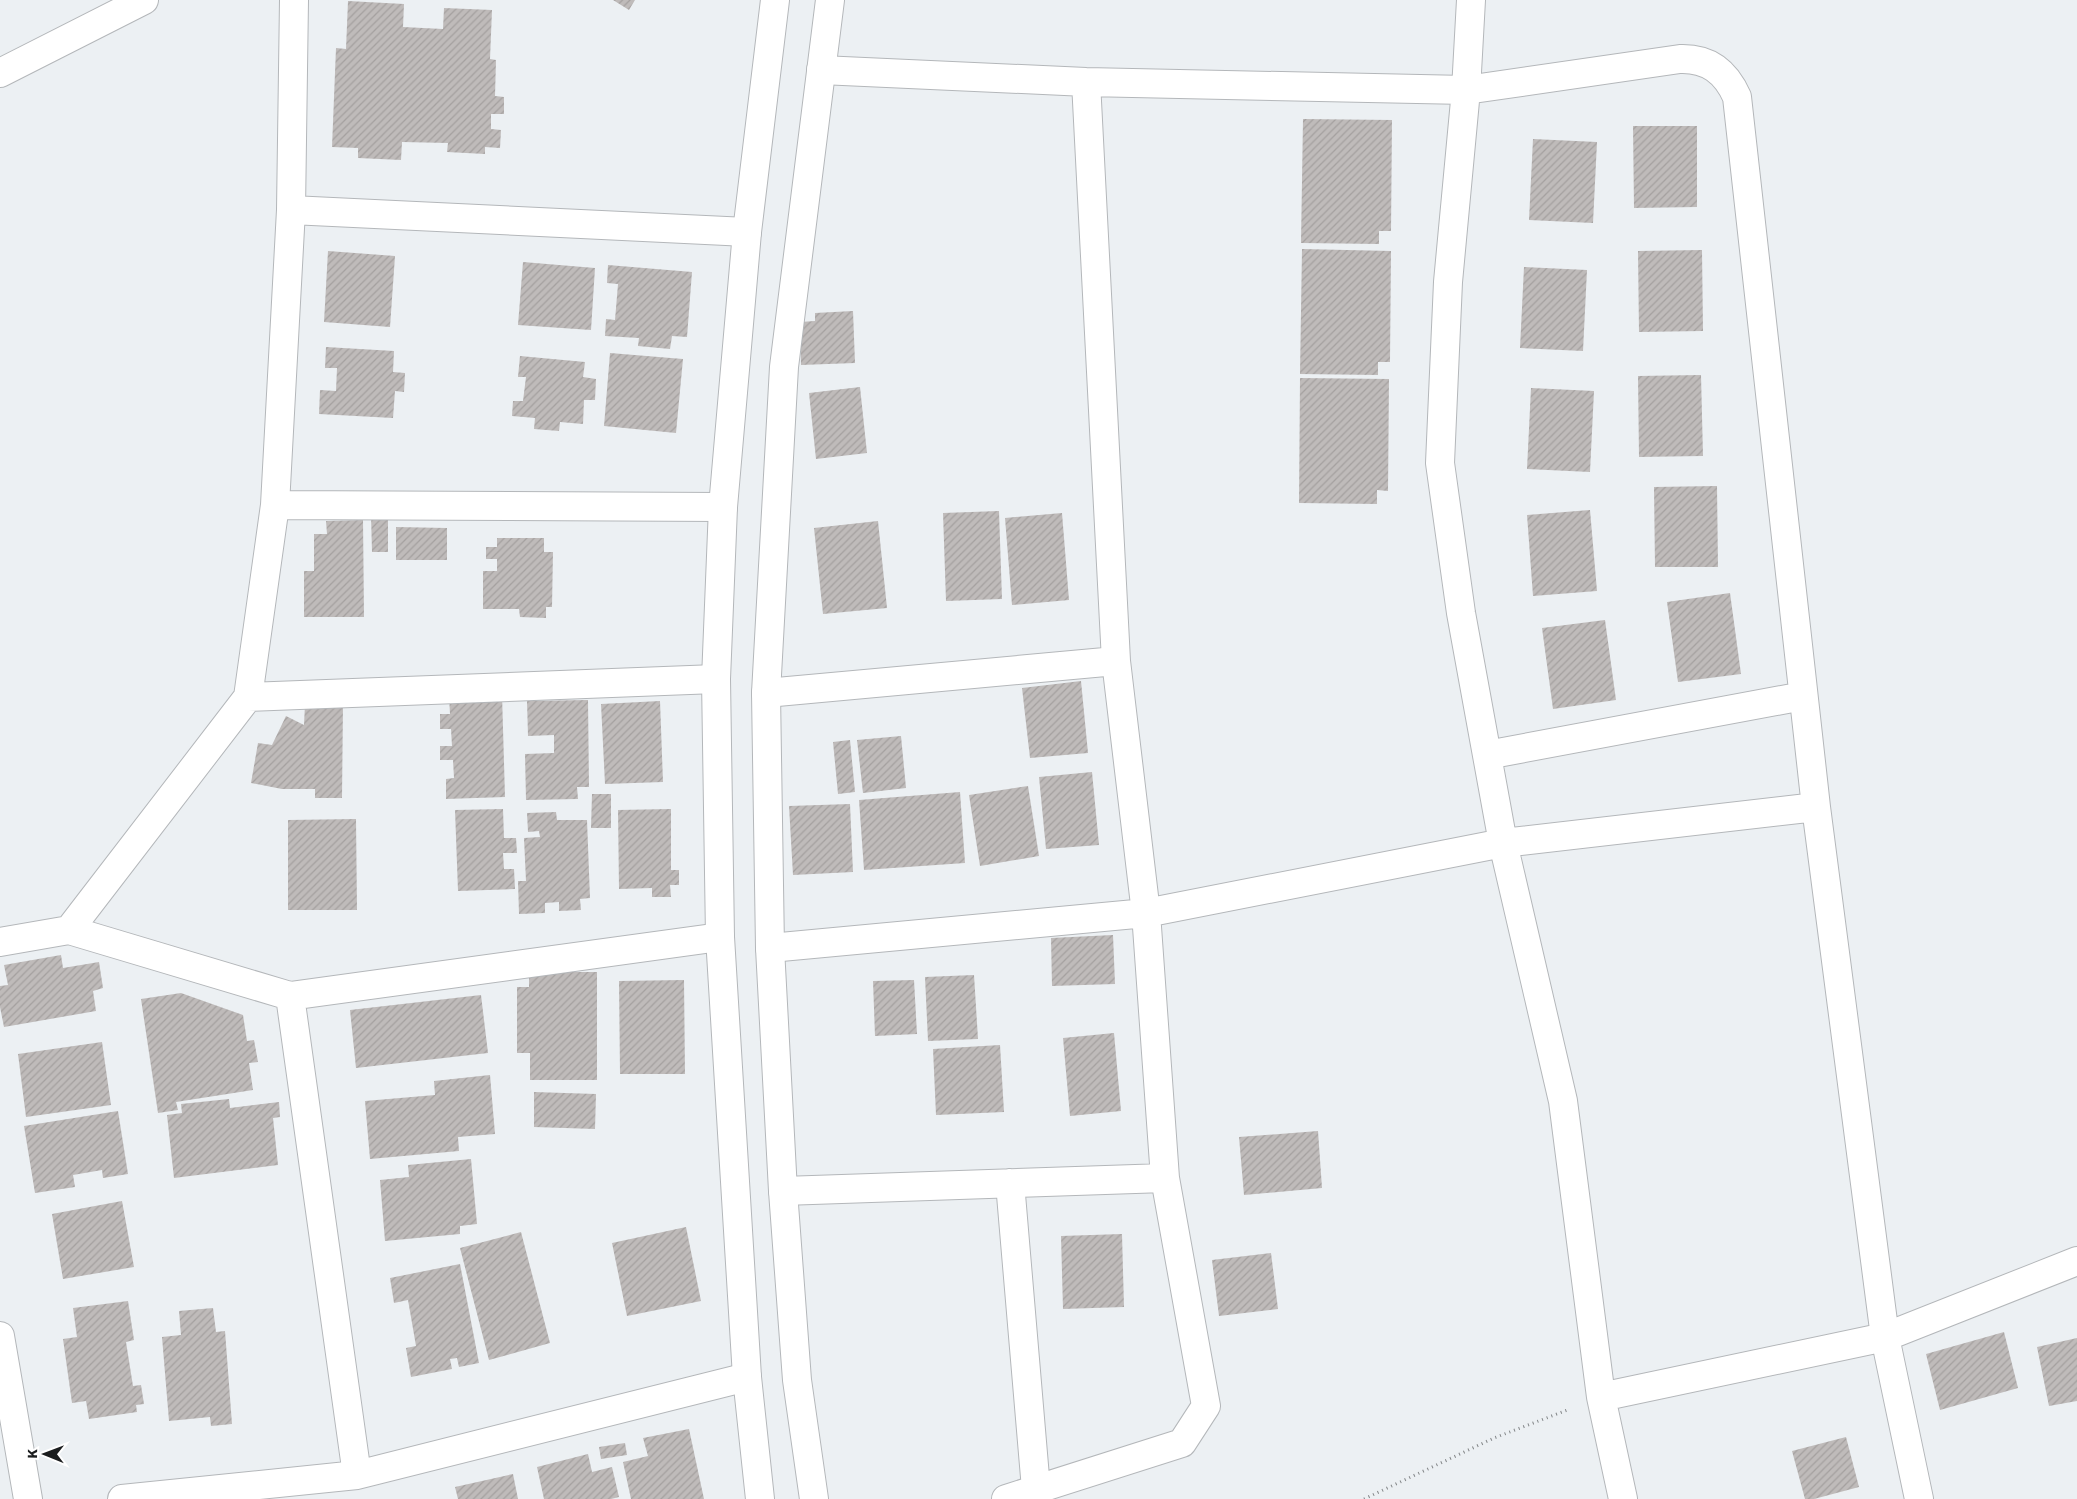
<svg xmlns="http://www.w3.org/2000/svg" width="2077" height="1499" font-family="'Work Sans',sans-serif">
<defs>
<pattern id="building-hatch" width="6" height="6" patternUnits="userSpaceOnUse" patternTransform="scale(1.25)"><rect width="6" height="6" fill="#bfbbba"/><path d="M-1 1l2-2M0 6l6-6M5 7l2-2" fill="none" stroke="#a4a09f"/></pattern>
</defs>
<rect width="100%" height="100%" fill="#ecf0f3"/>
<!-- building -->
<path fill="url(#building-hatch)" d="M 613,0 L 635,0 L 629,10 Z
M 348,1 L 404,4 L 403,27 L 443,29 L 444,8 L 492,10 L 490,59 L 496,60 L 495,96 L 504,97 L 504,114 L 491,114 L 491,129 L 501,130 L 500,148 L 485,147 L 485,154 L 447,152 L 448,143 L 402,142 L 401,160 L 358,158 L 358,148 L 332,147 L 336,48 L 346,49 Z
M 1303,119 L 1392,120 L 1391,231 L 1379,231 L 1379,244 L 1301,243 Z
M 1633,126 L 1697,126 L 1697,207 L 1634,208 Z
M 1533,139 L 1597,142 L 1593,223 L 1529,220 Z
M 1302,249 L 1391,251 L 1390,362 L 1378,362 L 1378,375 L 1300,374 Z
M 1702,250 L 1703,331 L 1639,332 L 1638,251 Z
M 328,251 L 395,256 L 390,327 L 324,322 Z
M 523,262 L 595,268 L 591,330 L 518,325 Z
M 608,265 L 692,272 L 687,337 L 672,336 L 670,349 L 638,346 L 639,338 L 605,336 L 606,319 L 615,320 L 618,284 L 607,283 Z
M 1524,267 L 1587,270 L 1583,351 L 1520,348 Z
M 853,311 L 855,363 L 801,365 L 800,322 L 815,321 L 815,313 Z
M 326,347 L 394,351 L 393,372 L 405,373 L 404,392 L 395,391 L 393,418 L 319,414 L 320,390 L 336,391 L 337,368 L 325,368 Z
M 610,353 L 683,359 L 676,433 L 604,426 Z
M 520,356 L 585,362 L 583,377 L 596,379 L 595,400 L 584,400 L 583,424 L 560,422 L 559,431 L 534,429 L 535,418 L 512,416 L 513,401 L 523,401 L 526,377 L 518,377 Z
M 1701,375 L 1703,456 L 1639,457 L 1638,376 Z
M 1300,378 L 1389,379 L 1388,491 L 1377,490 L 1377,504 L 1299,503 Z
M 860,387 L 867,453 L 816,459 L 809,393 Z
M 1531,388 L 1594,391 L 1590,472 L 1527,469 Z
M 1717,486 L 1718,567 L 1655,567 L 1654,487 Z
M 1590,510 L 1597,591 L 1533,596 L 1527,515 Z
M 999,511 L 1002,599 L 946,601 L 943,513 Z
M 1062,513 L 1069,600 L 1012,605 L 1005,518 Z
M 371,515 L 388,515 L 388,552 L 372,552 Z
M 363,520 L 364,617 L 304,617 L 304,571 L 314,571 L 314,534 L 327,534 L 326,521 Z
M 878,521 L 887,608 L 823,614 L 814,528 Z
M 396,527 L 447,528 L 447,560 L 396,560 Z
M 497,538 L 544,538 L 544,552 L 553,552 L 552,607 L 546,607 L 546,618 L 520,617 L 519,609 L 483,609 L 483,571 L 497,571 L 497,559 L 486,559 L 486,547 L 497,547 Z
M 1730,593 L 1741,674 L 1678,682 L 1667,602 Z
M 1605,620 L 1616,700 L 1553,709 L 1542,628 Z
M 1081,681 L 1088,753 L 1030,758 L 1022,688 Z
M 502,694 L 505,797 L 446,799 L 446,779 L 454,778 L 453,760 L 440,760 L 440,746 L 452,746 L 451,729 L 440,729 L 440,714 L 450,714 L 449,696 Z
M 588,700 L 589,787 L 577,787 L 578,799 L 526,800 L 525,754 L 554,753 L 554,735 L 528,736 L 527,701 Z
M 660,701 L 663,782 L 605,784 L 601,704 Z
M 305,704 L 343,704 L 342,798 L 315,798 L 315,789 L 282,789 L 251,783 L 258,743 L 272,745 L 286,716 L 304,725 Z
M 901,736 L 906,788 L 863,793 L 857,740 Z
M 850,740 L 855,792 L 838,794 L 833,742 Z
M 1092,772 L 1099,845 L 1046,849 L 1039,777 Z
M 1028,786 L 1039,856 L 980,866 L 969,795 Z
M 960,792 L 965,863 L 864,870 L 859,800 Z
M 592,794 L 611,794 L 611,828 L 591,828 Z
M 850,804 L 853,872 L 793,875 L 789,806 Z
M 503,809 L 504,838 L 516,838 L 517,853 L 503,853 L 504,869 L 514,869 L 515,889 L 458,891 L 455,810 Z
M 671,809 L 671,870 L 679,870 L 679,885 L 670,885 L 671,897 L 652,897 L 652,888 L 619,889 L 618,810 Z
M 556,812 L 557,820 L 587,820 L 590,898 L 580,899 L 581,910 L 559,911 L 559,902 L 545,903 L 545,913 L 519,914 L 518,881 L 526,881 L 524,838 L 540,837 L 539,831 L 528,832 L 527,813 Z
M 356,819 L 357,910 L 288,910 L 288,820 Z
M 1113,935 L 1115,984 L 1052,986 L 1051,938 Z
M 61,955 L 63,968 L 99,962 L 103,988 L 93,991 L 96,1011 L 4,1027 L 0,1007 L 0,986 L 8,985 L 4,965 Z
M 529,972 L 597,972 L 597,1080 L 530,1080 L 530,1053 L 517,1053 L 517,987 L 529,987 Z
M 974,975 L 978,1039 L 928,1041 L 925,977 Z
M 684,980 L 685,1074 L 620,1074 L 619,981 Z
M 914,980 L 917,1034 L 875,1036 L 873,981 Z
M 181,993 L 243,1015 L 247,1041 L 254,1040 L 258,1062 L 249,1063 L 253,1090 L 176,1102 L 178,1110 L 158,1113 L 141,999 Z
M 481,995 L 488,1053 L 356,1068 L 350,1010 Z
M 1114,1033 L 1121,1111 L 1070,1116 L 1063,1038 Z
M 102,1042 L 111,1105 L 26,1117 L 18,1054 Z
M 1000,1045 L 1004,1112 L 936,1115 L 933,1049 Z
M 490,1075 L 495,1134 L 458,1137 L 459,1151 L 370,1159 L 365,1101 L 435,1095 L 434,1081 Z
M 534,1092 L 596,1094 L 595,1129 L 534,1127 Z
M 229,1099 L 230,1108 L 279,1102 L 280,1117 L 273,1118 L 278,1165 L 174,1178 L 167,1115 L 182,1113 L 181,1104 Z
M 118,1111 L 128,1174 L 103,1178 L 102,1170 L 73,1175 L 75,1187 L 35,1193 L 24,1126 Z
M 1318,1131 L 1322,1188 L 1244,1195 L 1239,1137 Z
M 471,1159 L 477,1224 L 460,1226 L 460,1234 L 385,1241 L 380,1180 L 409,1177 L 408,1165 Z
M 122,1201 L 134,1267 L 63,1279 L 52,1214 Z
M 686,1227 L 701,1301 L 627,1316 L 612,1243 Z
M 521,1232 L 550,1343 L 489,1360 L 460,1248 Z
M 1122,1234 L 1124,1307 L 1063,1309 L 1061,1236 Z
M 1271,1253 L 1278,1309 L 1219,1316 L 1212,1260 Z
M 460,1264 L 479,1363 L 459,1367 L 457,1358 L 450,1359 L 452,1369 L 411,1377 L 406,1348 L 416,1346 L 408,1300 L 394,1303 L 390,1278 Z
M 128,1301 L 134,1340 L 126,1342 L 133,1386 L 141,1385 L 144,1404 L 136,1405 L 137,1412 L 89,1419 L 86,1401 L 72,1403 L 63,1339 L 77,1337 L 73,1308 Z
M 213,1308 L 216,1332 L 225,1331 L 232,1424 L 211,1426 L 210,1417 L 169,1421 L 162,1337 L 181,1335 L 179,1311 Z
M 2004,1332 L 2018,1388 L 1940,1410 L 1926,1354 Z
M 2077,1338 L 2077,1401 L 2049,1406 L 2037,1347 Z
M 689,1429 L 704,1499 L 631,1499 L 623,1462 L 648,1456 L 643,1438 Z
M 1846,1437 L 1859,1487 L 1814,1499 L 1805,1499 L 1792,1451 Z
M 625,1443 L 627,1455 L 601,1459 L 599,1447 Z
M 588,1454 L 592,1472 L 612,1467 L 619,1497 L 611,1499 L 544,1499 L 537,1467 Z
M 513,1474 L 518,1499 L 458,1499 L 455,1487 Z"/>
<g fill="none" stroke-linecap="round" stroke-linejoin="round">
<!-- minor casing -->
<g stroke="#b4b7ba" stroke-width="30">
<path id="minor" d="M 1471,0 L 1466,90 L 1448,282 L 1440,463 L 1461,613 L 1503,843 L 1563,1101 L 1601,1397
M 821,70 L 1086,82 L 1466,90 L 1680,59 C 1708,58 1726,72 1737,97 L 1816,807
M 0,73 L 144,0
M 291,210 L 747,232
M 275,505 L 291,210 L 294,0
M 766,693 L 1116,661
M 248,697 L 716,679
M 1487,755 L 1803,696
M 69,930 L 248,697 L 275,505 L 723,507
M 0,942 L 69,930 L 290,996 L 720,937
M 770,948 L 1146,913 L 1503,843 L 1816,807 L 1885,1337 L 2077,1261
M 290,996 L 357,1475
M 1010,1183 L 1036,1489
M 783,1191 L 1165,1178
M 0,1336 L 28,1499
M 122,1499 L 357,1475 L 747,1377
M 1006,1499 L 1182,1443 L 1206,1406 L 1165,1178 L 1146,913 L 1116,661 L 1086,82
M 1623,1499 L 1601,1397 L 1885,1337 L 1919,1499"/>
</g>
<!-- secondary casing -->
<g stroke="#b4b7ba" stroke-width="30">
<path id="secondary" d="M 760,1499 L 747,1377 L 720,937 L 716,679 L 723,507 L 747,232 L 775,0
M 814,1499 L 797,1380 L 783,1191 L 770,948 L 766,693 L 784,367 L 830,0"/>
</g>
<!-- path -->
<path stroke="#838688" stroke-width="3" stroke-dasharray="1 4" stroke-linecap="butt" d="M 1364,1499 L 1494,1438 L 1570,1409"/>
<!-- minor -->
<use href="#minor" stroke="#fff" stroke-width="28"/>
<!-- secondary -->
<use href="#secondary" stroke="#fff" stroke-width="28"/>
</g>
<!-- north arrow -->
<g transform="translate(45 1454) rotate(271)" stroke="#ffffff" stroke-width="4" paint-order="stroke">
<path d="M0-4L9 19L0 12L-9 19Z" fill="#1b1d1e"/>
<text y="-8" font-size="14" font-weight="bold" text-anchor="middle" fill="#1b1d1e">K</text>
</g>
</svg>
